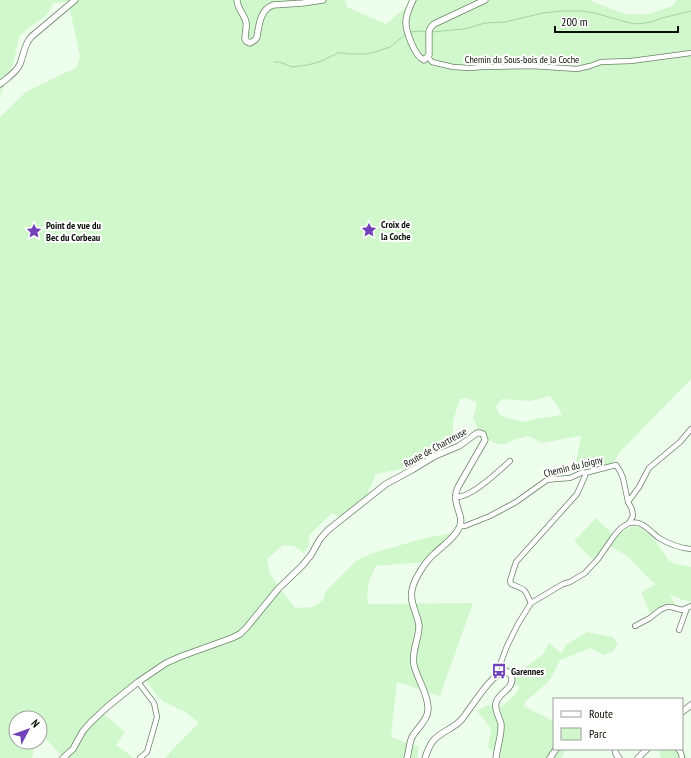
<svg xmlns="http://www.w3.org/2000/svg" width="691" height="758" font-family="'PT Sans Narrow',sans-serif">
<rect width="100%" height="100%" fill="#eefeec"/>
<!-- green -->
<path fill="#d1f8cc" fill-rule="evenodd" d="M 0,0 L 345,0 L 347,7 L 386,24 L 415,0 L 589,0 L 624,14 L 649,14 L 672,6 L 677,0 L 691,0 L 691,379 L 621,451 L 611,465 L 574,475 L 581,436 L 542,443 L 528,436 L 513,440 L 506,444 L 497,444 L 491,441 L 478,429 L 473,418 L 477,403 L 466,398 L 460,399 L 453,421 L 453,432 L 446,448 L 412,467 L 376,474 L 367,495 L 339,517 L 332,513 L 309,535 C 310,543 309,547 303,553 L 294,546 L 283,545 L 267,559 C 268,564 269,571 271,575 C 278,587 287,597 295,608 L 313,607 L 323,600 L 326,591 L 357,560 L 373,553 L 425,538 L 453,533 L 424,562 L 376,566 C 369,580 366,588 368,604 L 473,603 L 440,696 L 397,682 L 391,737 L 419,747 L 417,758 L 165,758 L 172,750 L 199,723 L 185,712 L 164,702 L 157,696 L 143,675 L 99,710 L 125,732 L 116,745 L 134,758 L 64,758 L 45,738 L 40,742 L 40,718 L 16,718 L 16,742 L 40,742 L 35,746 L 32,758 L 0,758 L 0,117 L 26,92 L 77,67 L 80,56 L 70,10 L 79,0 L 53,3 C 46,19 43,17 30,27 C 27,29 24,33 20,35 L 13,64 L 0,97 ZM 550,396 L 557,405 L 562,415 L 534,419 L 524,422 L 507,418 L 499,414 L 496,406 L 502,399 L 530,401 Z
M 596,518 L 613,535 L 594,561 L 574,541 Z
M 635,526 C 649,530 656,542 664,553 C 666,556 667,560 670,561 C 676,565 684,565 691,567 L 691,602 L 680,599 L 670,594 L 676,607 L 671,605 L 651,615 L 641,592 L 656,584 C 645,578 639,566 629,558 C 623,553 616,550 610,546 C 619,536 622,529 635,526 Z
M 587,632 L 613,637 L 618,644 L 613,651 L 603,655 L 591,648 L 560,660 L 552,677 L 547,683 L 525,702 L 524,706 L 554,721 L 554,749 L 566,749 L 561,758 L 500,758 L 488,747 L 491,728 L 477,711 L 487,705 L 502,706 L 515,695 L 520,687 L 513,683 C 515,675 513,673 506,668 L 511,666 L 522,670 L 543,654 L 549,643 L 561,653 L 566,645 Z
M 659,749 L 681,749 L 684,752 L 687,758 L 661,758 Z"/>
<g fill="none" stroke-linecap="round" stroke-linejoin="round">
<!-- stream -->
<path stroke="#a5d39f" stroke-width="1" d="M 410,32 L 419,31 L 426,32
M 432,32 L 464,29 L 485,23 L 505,22 L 543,13 L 562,11 L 582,11 L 595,13 L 626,22 L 637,24 L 651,22 L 662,18 L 691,11
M 274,62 L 280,62 L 292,67 L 307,65 L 319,62 L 338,53 L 344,53 L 348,54 L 365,54 L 375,52 L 390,47 L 405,35"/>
<!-- minor casing -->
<g stroke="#6b8268" stroke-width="6">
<path id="minor" d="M 429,55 L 429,58 L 432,62 L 453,67 L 470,68 L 482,67 L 532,66 L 577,69 L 590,66 L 601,62 L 631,61 L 691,53
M 455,497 C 470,499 499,471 510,461
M 628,502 L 639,487 L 649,468 L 680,442 L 691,429
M 629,523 C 632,523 635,522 638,523 C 645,524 653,534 659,538 C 669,544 679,548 691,549
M 460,526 L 465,526 L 490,516 L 516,502 L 547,480 L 555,479 L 570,478 L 583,472 L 585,473 L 616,465 L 620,471 L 623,478 L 628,502 L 632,509 L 633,516 L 629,523 L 621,528 L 614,536 L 598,559 L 585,573 L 570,582 L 563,584 L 531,603 L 518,624 L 507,646 L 501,662 L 503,672
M 531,603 C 524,588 526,590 511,584 L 510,581 L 516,562 L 577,494 L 585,476 L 585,473
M 635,626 L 650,618 L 660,610 L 667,607 L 671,607 L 682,610 L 691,606
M 679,630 L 687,608
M 138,682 L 154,703 L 157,717 L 147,752 L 140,758
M 678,749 L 681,753 L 682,758"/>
</g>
<!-- tertiary casing -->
<g stroke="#6b8268" stroke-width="7">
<path id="tertiary" d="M 237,0 C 237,8 244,14 246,22 C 247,27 245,33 245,39 L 246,41 L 250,43 L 255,40 L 257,37 C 259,25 260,10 273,5 L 303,3 L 323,0
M 413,0 C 410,7 406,14 406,21 C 405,30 415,57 424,60 L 429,55 L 429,31 L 431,27 L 434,24 L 485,0
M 0,84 C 7,78 16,73 20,64 C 24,54 24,45 31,37 L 75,0
M 682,712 L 691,705
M 615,749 L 616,754 L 619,758
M 63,758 L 73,749 L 83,731 L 91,722 L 107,707 L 138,682 L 166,663 L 182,656 L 232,638 L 240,634 L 247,627 L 278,589 L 302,566 L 311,555 L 320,539 L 328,530 L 386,484 L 412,470 L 435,456 L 459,446 L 477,433 L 480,433 L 483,434 L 485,440 L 458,487 C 456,491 455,496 456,501 C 457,510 464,519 459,528 C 454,539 442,546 434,554 C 425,562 414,579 412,590 C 409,603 418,614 419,626 C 419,639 411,652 414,665 C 417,679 428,693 428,708 C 429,719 417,728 412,737 C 409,744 409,751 407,758
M 425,758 C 427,752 429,746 433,741 C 441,731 454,729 462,719 C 472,707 491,673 506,671 L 511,675 C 516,689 498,692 496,703 C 494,710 500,718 501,724 C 502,735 497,747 496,758
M 550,758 L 556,749
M 638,758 L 647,749"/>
</g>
<!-- minor -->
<use href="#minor" stroke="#fff" stroke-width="4.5"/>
<!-- tertiary -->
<use href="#tertiary" stroke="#fff" stroke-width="5.5"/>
</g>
<!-- icons -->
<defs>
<g id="sight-bare" transform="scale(1.2)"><path d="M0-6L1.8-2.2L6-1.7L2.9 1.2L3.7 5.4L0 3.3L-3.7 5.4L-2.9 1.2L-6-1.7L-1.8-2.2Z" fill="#7142b9" stroke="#fff" stroke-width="2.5" paint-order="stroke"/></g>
<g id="bus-bare" transform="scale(1.2)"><path d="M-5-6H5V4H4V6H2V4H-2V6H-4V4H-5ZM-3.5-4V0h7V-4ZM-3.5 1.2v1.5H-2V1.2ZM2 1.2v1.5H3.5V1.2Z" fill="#7142b9" stroke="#fff" stroke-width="2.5" paint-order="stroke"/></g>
</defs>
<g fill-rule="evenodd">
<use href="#sight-bare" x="369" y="230"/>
<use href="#sight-bare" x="34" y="231"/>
<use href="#bus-bare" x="499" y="671"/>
</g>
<g text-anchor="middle" stroke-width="4" stroke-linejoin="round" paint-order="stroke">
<!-- street labels -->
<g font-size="10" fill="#070f06" stroke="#fff">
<text x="522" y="63">Chemin du Sous-bois de la Coche</text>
<text transform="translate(435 447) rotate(-29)" y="4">Route de Chartreuse</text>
<text transform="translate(573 466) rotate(-14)" y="4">Chemin du Joigny</text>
</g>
<!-- poi labels -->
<g font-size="10" font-weight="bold" fill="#070f06" stroke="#fff" text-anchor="start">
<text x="381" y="228">Croix de<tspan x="381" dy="12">la Coche</tspan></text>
<text x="46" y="229">Point de vue du<tspan x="46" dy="12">Bec du Corbeau</tspan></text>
<text x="511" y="675">Garennes</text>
</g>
</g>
<!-- legend -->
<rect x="553" y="698" width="130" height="52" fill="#ffffff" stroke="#9c9f9b"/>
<rect x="561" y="711" width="20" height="6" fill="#ffffff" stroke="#9c9f9b"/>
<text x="589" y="718" font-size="12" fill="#070f06">Route</text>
<rect x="561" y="728" width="20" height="12" fill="#d1f8cc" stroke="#9c9f9b"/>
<text x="589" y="738" font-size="12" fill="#070f06">Parc</text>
<!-- north arrow -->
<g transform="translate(28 730) rotate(49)"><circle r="19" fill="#ffffff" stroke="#9c9f9b"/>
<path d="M0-3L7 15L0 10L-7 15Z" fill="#7142b9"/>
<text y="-6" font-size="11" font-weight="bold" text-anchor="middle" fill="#070f06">N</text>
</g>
<!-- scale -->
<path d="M555 26v6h123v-6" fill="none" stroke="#070f06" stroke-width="2"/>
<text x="561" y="26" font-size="12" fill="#070f06" stroke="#ffffff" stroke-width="3" paint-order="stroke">200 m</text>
</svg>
